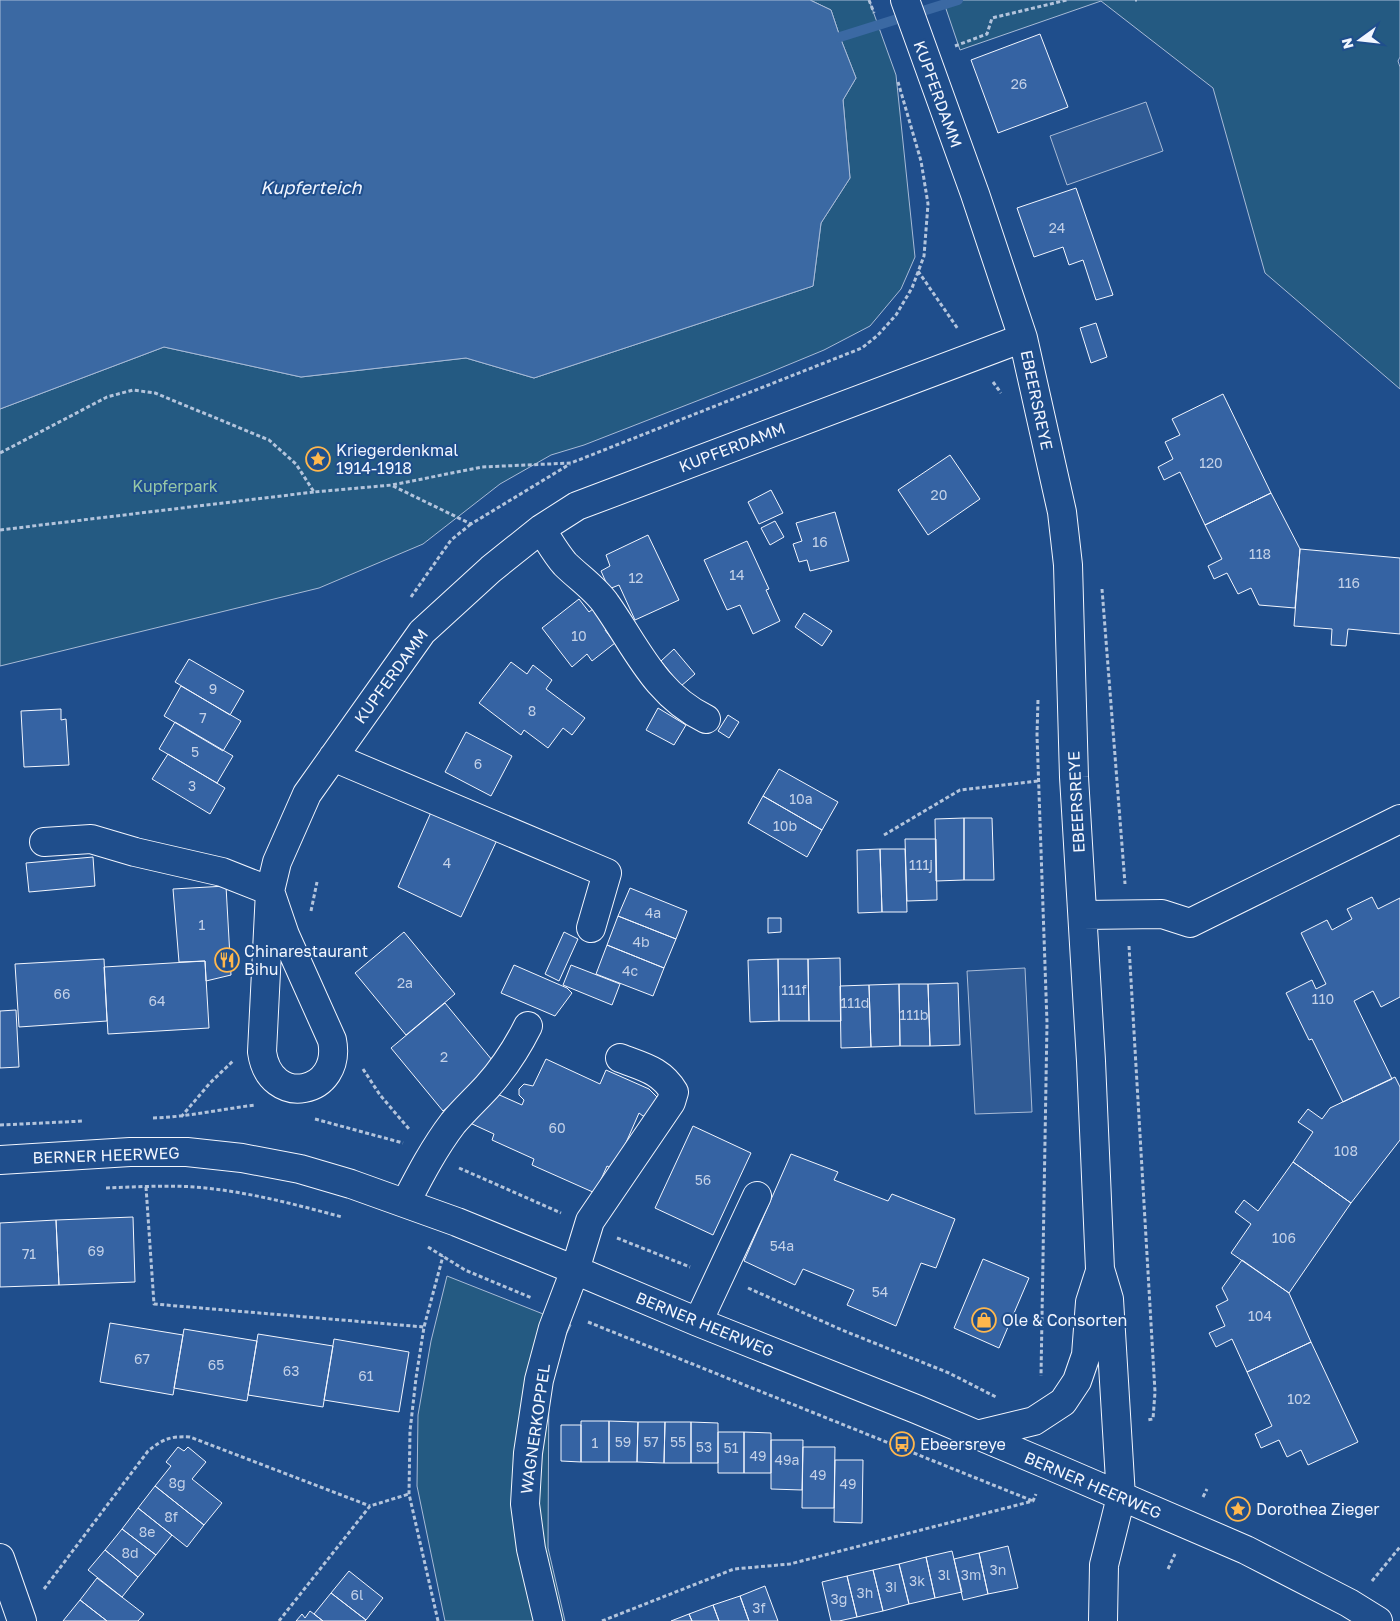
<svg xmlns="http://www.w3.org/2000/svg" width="1400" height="1621" font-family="'Golos Text',sans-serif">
<rect width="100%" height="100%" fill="#1f4e8c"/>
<!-- green -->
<path fill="#245a82" stroke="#a8bbd7" d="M 810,0 L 869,0 L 896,75 L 915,257 L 901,289 L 870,326 L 824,350 L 766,374 L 584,445 L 551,455 L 500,484 L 423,544 L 319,588 L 0,666 L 0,409 L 164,347 L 301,377 L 466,358 L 534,378 L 813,286 L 821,223 L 850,178 L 843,100 L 856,78 L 840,37 L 831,10 Z
M 943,0 L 1400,0 L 1400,57 L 1398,61 L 1400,67 L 1400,389 L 1265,273 L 1213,88 L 1101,1 L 960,50 Z
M 447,1276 L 571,1325 L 549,1368 L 548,1548 L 565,1621 L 445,1621 L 417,1486 L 418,1415 L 431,1341 Z"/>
<!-- parking -->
<path fill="#305b95" stroke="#a8bbd7" d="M 1146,102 L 1163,151 L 1067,185 L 1050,136 Z
M 1025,968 L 1032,1112 L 975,1114 L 967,971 Z"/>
<!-- water -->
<path fill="#3b69a3" stroke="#a8bbd7" d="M 0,0 L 810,0 L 831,10 L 840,37 L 856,78 L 843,100 L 850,178 L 821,223 L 813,286 L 534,378 L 466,358 L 301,377 L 164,347 L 0,409 Z"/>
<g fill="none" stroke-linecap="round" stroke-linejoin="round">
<!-- stream -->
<path stroke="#3b69a3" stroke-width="10" d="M 840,37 L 958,0"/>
</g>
<!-- building -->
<path fill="#3563a3" stroke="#f2f6ff" d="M 1040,34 L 1068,107 L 998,133 L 971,60 Z
M 1076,188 L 1113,295 L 1096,300 L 1083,260 L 1069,265 L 1063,247 L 1034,257 L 1017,208 Z
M 1096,323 L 1107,357 L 1091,363 L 1080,328 Z
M 1223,394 L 1271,493 L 1205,525 L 1180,472 L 1164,480 L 1158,467 L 1173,459 L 1165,442 L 1180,435 L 1172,419 Z
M 950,455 L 980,499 L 928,535 L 898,490 Z
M 771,490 L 783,513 L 759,524 L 748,502 Z
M 1271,493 L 1300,549 L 1295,608 L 1259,605 L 1251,588 L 1238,594 L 1227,573 L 1214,579 L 1208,566 L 1222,559 L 1205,525 Z
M 835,512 L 849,561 L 810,571 L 807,560 L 799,562 L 793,544 L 802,541 L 796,523 Z
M 775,521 L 784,537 L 770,545 L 761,528 Z
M 648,535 L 679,600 L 635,620 L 619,585 L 609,589 L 601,571 L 610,566 L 606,555 Z
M 747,541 L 769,589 L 766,590 L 780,621 L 753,634 L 740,605 L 727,610 L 704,560 Z
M 1300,549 L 1400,558 L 1400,634 L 1348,629 L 1346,646 L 1331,645 L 1332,629 L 1294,626 Z
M 579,599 L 589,612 L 598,605 L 613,623 L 605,630 L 615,643 L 592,661 L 587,654 L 572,667 L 542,628 Z
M 804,613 L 832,631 L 822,646 L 795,627 Z
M 674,649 L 695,674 L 681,686 L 661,661 Z
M 189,659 L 244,691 L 230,715 L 175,682 Z
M 511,662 L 527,674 L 533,665 L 552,680 L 546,689 L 585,718 L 572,735 L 563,728 L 548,748 L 524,730 L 521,735 L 479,703 Z
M 181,686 L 241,721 L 223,751 L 164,716 Z
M 658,708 L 686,725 L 674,745 L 646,730 Z
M 61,709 L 61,720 L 66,719 L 69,765 L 24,767 L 21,711 Z
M 728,715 L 739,722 L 729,738 L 718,731 Z
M 175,722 L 233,756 L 217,783 L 159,749 Z
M 466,732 L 512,756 L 491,796 L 445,772 Z
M 168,754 L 225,788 L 210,814 L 152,779 Z
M 779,769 L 838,802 L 822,830 L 763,796 Z
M 763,796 L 822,830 L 807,857 L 748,823 Z
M 432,810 L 497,840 L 461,917 L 398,887 Z
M 964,818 L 964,880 L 936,881 L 935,819 Z
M 964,818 L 992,818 L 994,880 L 964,880 Z
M 905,839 L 936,839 L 937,900 L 907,901 Z
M 880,849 L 882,912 L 858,913 L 857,850 Z
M 880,849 L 905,849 L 907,912 L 882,912 Z
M 93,857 L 95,886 L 29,892 L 26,863 Z
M 226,886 L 231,975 L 206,981 L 205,961 L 179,962 L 173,889 Z
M 630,888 L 687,911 L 676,939 L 618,916 Z
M 1372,897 L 1378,909 L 1400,898 L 1400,997 L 1381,1007 L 1373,991 L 1354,1001 L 1392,1079 L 1343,1102 L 1312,1039 L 1309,1040 L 1286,993 L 1312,980 L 1316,989 L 1326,984 L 1301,933 L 1327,920 L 1332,930 L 1352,919 L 1347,909 Z
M 618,916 L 676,939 L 664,968 L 607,945 Z
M 768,918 L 781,918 L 781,932 L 768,933 Z
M 404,932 L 455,994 L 406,1035 L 355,973 Z
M 564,932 L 578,939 L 559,981 L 545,974 Z
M 607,945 L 664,968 L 653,996 L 596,974 Z
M 840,958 L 841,1021 L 809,1021 L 808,959 Z
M 104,959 L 107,1021 L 19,1027 L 15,964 Z
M 778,959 L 808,959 L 809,1021 L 779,1021 Z
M 778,959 L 779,1021 L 750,1022 L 748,960 Z
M 205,961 L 209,1028 L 108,1034 L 104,967 Z
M 514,965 L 567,988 L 572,993 L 555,1016 L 501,993 Z
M 571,965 L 620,984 L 612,1005 L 563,985 Z
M 958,983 L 960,1045 L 930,1046 L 928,984 Z
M 899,984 L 928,984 L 930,1046 L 900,1046 Z
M 899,984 L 900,1046 L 871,1047 L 869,985 Z
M 869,985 L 871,1047 L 841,1048 L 840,986 Z
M 445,1003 L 497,1066 L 443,1111 L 391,1048 Z
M 16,1010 L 19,1067 L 0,1068 L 0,1011 Z
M 546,1059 L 600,1084 L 606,1070 L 649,1089 L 660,1100 L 652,1116 L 643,1116 L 639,1113 L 614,1170 L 607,1166 L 595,1193 L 532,1165 L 534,1159 L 492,1140 L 494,1134 L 470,1123 L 495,1093 L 522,1105 L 524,1100 L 519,1095 L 519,1089 L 524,1084 L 533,1086 Z
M 1395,1077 L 1400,1087 L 1400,1140 L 1351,1203 L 1293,1162 L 1313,1132 L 1298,1122 L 1308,1109 L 1322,1119 L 1330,1108 Z
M 693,1126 L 751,1153 L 713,1235 L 655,1208 Z
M 791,1154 L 838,1172 L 834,1180 L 888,1201 L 892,1194 L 955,1219 L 936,1268 L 921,1263 L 896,1326 L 847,1305 L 854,1290 L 803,1269 L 795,1285 L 744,1261 Z
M 1293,1162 L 1351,1203 L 1289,1293 L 1231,1253 L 1251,1224 L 1235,1212 L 1244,1200 L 1258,1211 Z
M 133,1217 L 135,1282 L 59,1285 L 56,1220 Z
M 56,1220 L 59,1285 L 0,1287 L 0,1223 Z
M 983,1259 L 1029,1278 L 999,1348 L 954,1328 Z
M 1242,1260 L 1289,1293 L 1311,1342 L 1247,1372 L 1232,1339 L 1216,1347 L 1209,1333 L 1225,1326 L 1216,1306 L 1228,1300 L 1222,1288 Z
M 110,1323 L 183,1335 L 173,1395 L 100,1382 Z
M 184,1329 L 257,1341 L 247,1401 L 174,1388 Z
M 258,1334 L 333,1346 L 323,1407 L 248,1395 Z
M 334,1339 L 409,1352 L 399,1412 L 324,1400 Z
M 1311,1342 L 1358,1442 L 1308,1465 L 1301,1450 L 1287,1457 L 1279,1440 L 1261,1448 L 1255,1434 L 1272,1426 L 1247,1372 Z
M 581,1421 L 609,1421 L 609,1462 L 581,1462 Z
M 609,1421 L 638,1422 L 637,1462 L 609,1462 Z
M 638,1422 L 665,1422 L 664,1463 L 637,1462 Z
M 665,1422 L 691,1422 L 691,1463 L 664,1463 Z
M 691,1422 L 718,1423 L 718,1463 L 691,1463 Z
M 561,1425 L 581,1425 L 581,1462 L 561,1461 Z
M 718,1432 L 744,1432 L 744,1473 L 718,1473 Z
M 744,1432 L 771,1433 L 771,1473 L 744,1473 Z
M 771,1440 L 803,1440 L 802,1490 L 771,1489 Z
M 178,1447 L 184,1451 L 188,1447 L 206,1462 L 192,1479 L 222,1503 L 204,1525 L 155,1486 L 171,1466 L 166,1462 Z
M 803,1447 L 835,1447 L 834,1508 L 802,1508 Z
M 835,1460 L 863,1460 L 862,1523 L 834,1522 Z
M 155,1486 L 204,1525 L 187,1547 L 138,1508 Z
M 138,1508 L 172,1535 L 156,1555 L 122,1529 Z
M 122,1529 L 156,1555 L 138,1577 L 105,1550 Z
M 1008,1546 L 1018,1588 L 988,1594 L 979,1553 Z
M 105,1550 L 138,1577 L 122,1597 L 88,1570 Z
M 952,1551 L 962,1592 L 935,1598 L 926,1557 Z
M 979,1553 L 988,1594 L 963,1600 L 954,1559 Z
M 926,1557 L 935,1598 L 909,1604 L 899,1564 Z
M 899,1564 L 909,1604 L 883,1611 L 873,1570 Z
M 873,1570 L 883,1611 L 857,1617 L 847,1576 Z
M 349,1571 L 383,1598 L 366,1620 L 331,1593 Z
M 847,1576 L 857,1617 L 839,1621 L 831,1621 L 822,1582 Z
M 97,1578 L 144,1614 L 138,1621 L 107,1621 L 80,1600 Z
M 765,1586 L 778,1621 L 749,1621 L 740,1596 Z
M 331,1593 L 366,1620 L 365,1621 L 323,1621 L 314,1614 Z
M 740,1596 L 749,1621 L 719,1621 L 713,1605 Z
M 80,1600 L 107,1621 L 63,1621 Z
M 713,1605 L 719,1621 L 692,1621 L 689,1614 Z
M 310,1611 L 323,1621 L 296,1621 L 302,1614 L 305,1618 Z
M 689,1614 L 692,1621 L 671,1621 Z"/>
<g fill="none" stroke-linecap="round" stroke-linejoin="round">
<!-- minor casing -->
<g stroke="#f2f6ff" stroke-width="30">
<path id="minor" d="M 905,0 L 975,194 L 1023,338 L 1062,512 L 1068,565 L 1074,777 L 1091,1061 L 1100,1269 L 1109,1299 L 1121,1497 L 1104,1565 L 1103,1621
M 541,529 C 549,541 556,554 565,564 C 578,577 596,589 606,604 C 637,648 655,694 706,719
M 333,757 L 607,873 L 591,928
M 44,842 L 91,839 L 135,852 L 222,872 L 270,891
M 270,891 L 285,935 L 332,1040 C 343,1095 270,1109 262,1052 L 270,891 L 277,862 L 307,794 L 422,632 L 491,569 L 541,529 L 577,506 L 1023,338
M 1083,915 L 1162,914 L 1190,923 L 1400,819
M 0,1160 L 130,1152 L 187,1152 L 242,1158 L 300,1169 L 351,1184 L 457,1222 L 575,1270 L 698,1322 L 916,1409 L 1051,1466 L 1246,1550 L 1349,1603 L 1378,1621
M 406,1202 C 420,1175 434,1148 453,1123 C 464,1110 476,1099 487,1087 C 504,1068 517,1048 528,1026
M 698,1322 L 757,1196
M 976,1435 L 1034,1421 L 1063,1402 L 1077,1381 L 1086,1355 L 1090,1302 L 1100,1271
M 0,1558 L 22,1621
M 548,1621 L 531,1549 L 525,1504 L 528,1453 L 539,1380 L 553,1328 L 575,1270 L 590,1221 L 671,1102 L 674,1092 C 661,1070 643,1067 620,1058"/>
</g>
<!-- path -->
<path stroke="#b3c4dc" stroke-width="3" stroke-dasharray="4 2.5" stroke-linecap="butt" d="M 869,0 L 874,13
M 1135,0 L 1137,0
M 955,46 L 987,34 L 992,18 L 1067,0
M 918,271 L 958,329
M 993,382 L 1001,393
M 0,453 L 107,397 L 133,390 L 155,393 L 269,440 L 296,464 L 314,492 L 392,485 L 482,467 L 571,463 L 862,348 L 878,335 L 896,315 L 912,288 L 924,256 L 928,204 L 921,161 L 898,82
M 393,486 L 471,524 L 570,464
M 0,530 L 314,492
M 1102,589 L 1125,884
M 411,597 L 451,540 L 471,524
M 1038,700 L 1037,735 L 1047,1023 L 1041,1376
M 884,835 L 960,790 L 1038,781
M 311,911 L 317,882
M 1129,946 L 1155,1392 L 1153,1419 L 1147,1420
M 363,1069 L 380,1095 L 409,1129
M 181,1117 L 210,1083 L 233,1061
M 153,1118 C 188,1117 221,1109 256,1105
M 315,1119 L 403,1143
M 0,1125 L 84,1121
M 459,1168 L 561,1213
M 146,1187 L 154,1304 L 424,1327
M 106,1188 C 135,1187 166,1185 195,1187 C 245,1191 294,1204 342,1217
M 617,1238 L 690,1267
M 428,1247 L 465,1270 L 532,1298
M 748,1288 L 842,1330 L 949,1373 L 996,1397
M 588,1322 L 1033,1501
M 1203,1497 L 1207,1489
M 1168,1569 L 1175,1554
M 1372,1581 L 1400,1547
M 44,1589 L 148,1451 C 163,1439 170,1436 190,1437 L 370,1506
M 279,1621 L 370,1506 L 409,1494
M 438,1621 L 409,1494 L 410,1431 L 416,1378 L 424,1327 L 443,1256
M 602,1621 L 734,1569 L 790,1564 L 1033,1501 L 1036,1494"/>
<!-- minor -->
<use href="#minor" stroke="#1f4e8c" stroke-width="28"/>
</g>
<!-- icons -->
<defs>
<g id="sight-ring" transform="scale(1.25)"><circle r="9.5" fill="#1f4e8c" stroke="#ffb74d" stroke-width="1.5"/><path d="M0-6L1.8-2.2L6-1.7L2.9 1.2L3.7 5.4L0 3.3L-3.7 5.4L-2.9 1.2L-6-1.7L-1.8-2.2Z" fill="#ffb74d"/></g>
<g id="restaurant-ring" transform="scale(1.25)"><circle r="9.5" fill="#1f4e8c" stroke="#ffb74d" stroke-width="1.5"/><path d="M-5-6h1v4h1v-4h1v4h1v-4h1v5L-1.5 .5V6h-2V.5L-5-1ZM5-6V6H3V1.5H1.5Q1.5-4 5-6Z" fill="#ffb74d"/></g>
<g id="shop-ring" transform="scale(1.25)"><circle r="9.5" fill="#1f4e8c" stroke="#ffb74d" stroke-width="1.5"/><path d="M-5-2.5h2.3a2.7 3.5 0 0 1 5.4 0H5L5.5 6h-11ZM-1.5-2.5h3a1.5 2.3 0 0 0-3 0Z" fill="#ffb74d"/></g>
<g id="bus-ring" transform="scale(1.25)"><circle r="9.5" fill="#1f4e8c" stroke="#ffb74d" stroke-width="1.5"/><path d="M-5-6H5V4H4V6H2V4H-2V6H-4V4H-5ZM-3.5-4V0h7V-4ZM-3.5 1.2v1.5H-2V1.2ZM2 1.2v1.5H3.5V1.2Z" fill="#ffb74d"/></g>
</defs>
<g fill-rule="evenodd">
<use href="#sight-ring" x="318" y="459"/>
<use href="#restaurant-ring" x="227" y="960"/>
<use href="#shop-ring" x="984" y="1320"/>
<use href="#bus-ring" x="902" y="1444"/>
<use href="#sight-ring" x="1238" y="1509"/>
</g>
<g text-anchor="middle" stroke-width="4" stroke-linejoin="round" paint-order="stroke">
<!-- number labels -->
<g font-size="14" fill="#c3d1e8">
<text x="1019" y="89">26</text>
<text x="1057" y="233">24</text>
<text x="1211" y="468">120</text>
<text x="939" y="500">20</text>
<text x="820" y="547">16</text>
<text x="1260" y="559">118</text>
<text x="737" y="580">14</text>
<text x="636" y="583">12</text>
<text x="1349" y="588">116</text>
<text x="579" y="641">10</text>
<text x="213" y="694">9</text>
<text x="532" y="716">8</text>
<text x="203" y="723">7</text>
<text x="195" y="757">5</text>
<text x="478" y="769">6</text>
<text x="192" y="791">3</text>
<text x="801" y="804">10a</text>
<text x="785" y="831">10b</text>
<text x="447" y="868">4</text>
<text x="921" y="870">111j</text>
<text x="653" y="918">4a</text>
<text x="202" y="930">1</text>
<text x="641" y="947">4b</text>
<text x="630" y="976">4c</text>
<text x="405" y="988">2a</text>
<text x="794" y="995">111f</text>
<text x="62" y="999">66</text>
<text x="1323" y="1004">110</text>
<text x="157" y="1006">64</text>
<text x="855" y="1008">111d</text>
<text x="914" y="1020">111b</text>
<text x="444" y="1062">2</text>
<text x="557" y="1133">60</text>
<text x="1346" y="1156">108</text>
<text x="703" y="1185">56</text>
<text x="1284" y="1243">106</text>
<text x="782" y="1251">54a</text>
<text x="96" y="1256">69</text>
<text x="29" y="1259">71</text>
<text x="880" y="1297">54</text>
<text x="1260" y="1321">104</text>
<text x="142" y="1364">67</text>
<text x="216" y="1370">65</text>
<text x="291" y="1376">63</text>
<text x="366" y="1381">61</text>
<text x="1299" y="1404">102</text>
<text x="623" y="1447">59</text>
<text x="651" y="1447">57</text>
<text x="678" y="1447">55</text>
<text x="595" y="1448">1</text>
<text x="704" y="1452">53</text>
<text x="731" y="1453">51</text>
<text x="758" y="1461">49</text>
<text x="787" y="1465">49a</text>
<text x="818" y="1480">49</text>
<text x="177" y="1488">8g</text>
<text x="848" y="1489">49</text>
<text x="171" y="1522">8f</text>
<text x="147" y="1537">8e</text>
<text x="130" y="1558">8d</text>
<text x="998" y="1575">3n</text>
<text x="944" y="1580">3l</text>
<text x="971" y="1580">3m</text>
<text x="917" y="1586">3k</text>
<text x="891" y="1592">3i</text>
<text x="865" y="1598">3h</text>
<text x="357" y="1600">6l</text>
<text x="839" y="1604">3g</text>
<text x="759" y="1613">3f</text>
</g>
<!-- street labels -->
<g font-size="16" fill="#f2f6ff" stroke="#1f4e8c">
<text transform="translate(938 94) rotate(70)" y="6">KUPFERDAMM</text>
<text transform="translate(1037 400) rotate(78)" y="6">EBEERSREYE</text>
<text transform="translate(732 447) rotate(-21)" y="6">KUPFERDAMM</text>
<text transform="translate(391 676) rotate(-54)" y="6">KUPFERDAMM</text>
<text transform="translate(1076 802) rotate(-93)" y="6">EBEERSREYE</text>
<text transform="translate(106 1155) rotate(-2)" y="6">BERNER HEERWEG</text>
<text transform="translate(705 1324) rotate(22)" y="6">BERNER HEERWEG</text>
<text transform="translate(535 1429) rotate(-82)" y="6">WAGNERKOPPEL</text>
<text transform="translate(1093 1485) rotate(23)" y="6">BERNER HEERWEG</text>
</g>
<!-- poi labels -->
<g font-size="16" fill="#f2f6ff" stroke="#1f4e8c" text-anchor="start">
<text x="336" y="456">Kriegerdenkmal<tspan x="336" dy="18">1914-1918</tspan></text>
<text x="244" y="957">Chinarestaurant<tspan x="244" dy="18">Bihu</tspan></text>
<text x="1002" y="1326">Ole &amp; Consorten</text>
<text x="920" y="1450">Ebeersreye</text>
<text x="1256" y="1515">Dorothea Zieger</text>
</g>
<!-- park labels -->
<g font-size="16" fill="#97c8a6" stroke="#1f4e8c">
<text x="175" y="492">Kupferpark</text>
</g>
<!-- water labels -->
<g font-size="18" font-style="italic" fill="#f2f6ff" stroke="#1f4e8c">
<text x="311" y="194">Kupferteich</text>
</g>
</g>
<!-- north arrow -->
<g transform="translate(1360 40) rotate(255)" stroke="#1f4e8c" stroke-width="4" paint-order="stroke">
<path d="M0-4L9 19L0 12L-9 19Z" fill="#f2f6ff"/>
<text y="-8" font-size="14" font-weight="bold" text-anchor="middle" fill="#f2f6ff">N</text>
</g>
</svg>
